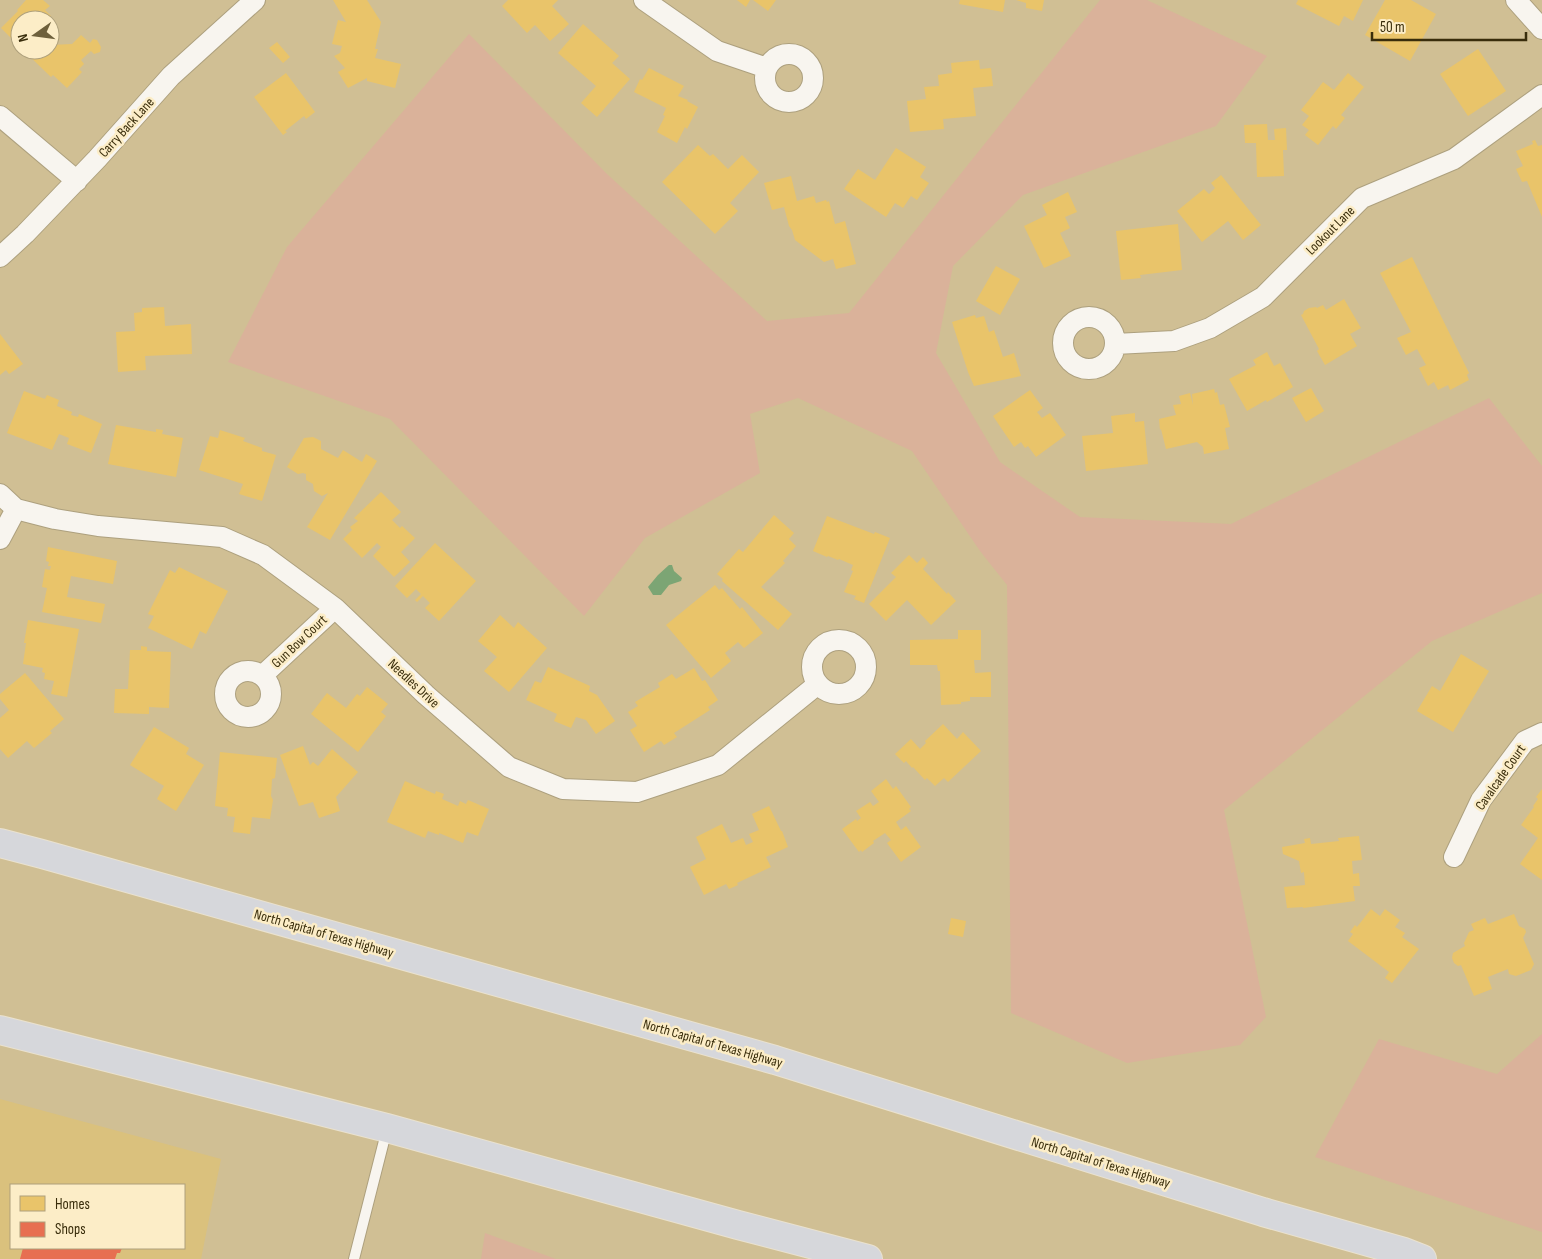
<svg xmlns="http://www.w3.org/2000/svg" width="1542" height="1259" font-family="'Sofia Sans Condensed',sans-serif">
<rect width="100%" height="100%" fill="#d0bf94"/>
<!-- built -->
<path fill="#dac17d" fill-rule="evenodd" d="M 0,1099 L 221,1159 L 201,1259 L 0,1259 ZM 11,1185 L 184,1185 L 184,1248 L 11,1248 Z"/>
<!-- green -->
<path fill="#dab29a" d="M 1100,0 L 1147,0 L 1267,56 L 1216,126 L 1023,195 L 953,266 L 936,353 L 1000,462 L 1080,517 L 1231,524 L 1489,398 L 1542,466 L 1542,593 L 1432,641 L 1224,810 L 1266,1017 L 1240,1045 L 1127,1063 L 1011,1013 L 1007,585 L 980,551 L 912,451 L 798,398 L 750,414 L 760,473 L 645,538 L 584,616 L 390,419 L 228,362 L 287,247 L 469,34 L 607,174 L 767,321 L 849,313 Z
M 1542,1034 L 1542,1232 L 1315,1157 L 1379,1039 L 1497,1074 Z
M 485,1233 L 556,1259 L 481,1259 Z"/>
<!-- water -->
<path fill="#7ca574" d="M 669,565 L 672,565 L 674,571 L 682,578 L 681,581 L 669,585 L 661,595 L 653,595 L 648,587 L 658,575 Z"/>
<!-- homes -->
<path fill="#e9c46a" d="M 26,0 L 43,0 L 50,6 L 45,10 L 51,16 L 47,20 L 20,20 L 20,47 L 1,28 L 18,11 L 17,10 Z
M 333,0 L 367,0 L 381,22 L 375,49 L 378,49 L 375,58 L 401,64 L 395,88 L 367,81 L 367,78 L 348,88 L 338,72 L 345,68 L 334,56 L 340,53 L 342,46 L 332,44 L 338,20 L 346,22 Z
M 508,0 L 558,0 L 552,6 L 569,24 L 550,41 L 535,25 L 527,33 L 502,6 Z
M 737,0 L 750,0 L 746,7 Z
M 753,0 L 776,0 L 768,11 Z
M 960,0 L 1005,0 L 1003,12 L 959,4 Z
M 1016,0 L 1044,0 L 1042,11 L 1026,8 L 1026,3 Z
M 1298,0 L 1363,0 L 1353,21 L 1344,16 L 1339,26 L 1296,4 Z
M 1385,0 L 1411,0 L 1436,14 L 1410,61 L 1365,35 Z
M 583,24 L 619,56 L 612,63 L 630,79 L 597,117 L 581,103 L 596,86 L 558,53 Z
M 81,35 L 90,43 L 93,39 L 97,40 L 101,47 L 100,52 L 94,54 L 91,51 L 81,60 L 84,64 L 79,69 L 82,72 L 67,88 L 53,75 L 51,77 L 23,50 L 50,50 L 50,45 L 72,44 Z
M 277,42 L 290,57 L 283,63 L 269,48 Z
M 1478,49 L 1506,91 L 1468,116 L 1440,74 Z
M 979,60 L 980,69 L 991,68 L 993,86 L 973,88 L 976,116 L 943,119 L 944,129 L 910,132 L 907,101 L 926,99 L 924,87 L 939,86 L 938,75 L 952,73 L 951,63 Z
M 649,68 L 684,86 L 678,96 L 688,100 L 687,101 L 698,107 L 687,129 L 685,127 L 677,143 L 657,132 L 665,116 L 663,115 L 666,108 L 634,92 L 640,79 L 642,80 Z
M 286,73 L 315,112 L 306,119 L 304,116 L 285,131 L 287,132 L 283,135 L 254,97 Z
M 1348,73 L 1364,87 L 1341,115 L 1345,118 L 1336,129 L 1333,126 L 1318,145 L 1305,135 L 1309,130 L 1302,125 L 1309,116 L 1301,110 L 1323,82 L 1334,90 Z
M 1267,124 L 1268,140 L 1275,140 L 1274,129 L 1286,128 L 1287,150 L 1283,150 L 1284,176 L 1257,177 L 1256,143 L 1245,143 L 1244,125 Z
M 1535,140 L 1538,146 L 1542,145 L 1542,217 L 1527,181 L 1522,182 L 1516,169 L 1523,166 L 1516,151 L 1533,144 L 1532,141 Z
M 698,145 L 710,156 L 713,154 L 728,169 L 742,155 L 759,172 L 730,203 L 738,211 L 715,234 L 662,182 Z
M 896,148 L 926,167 L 920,177 L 929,183 L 917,200 L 911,196 L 903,208 L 895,203 L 886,217 L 844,189 L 858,169 L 875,180 Z
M 1221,175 L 1261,225 L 1243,240 L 1228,221 L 1202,242 L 1177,211 L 1204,189 L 1209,194 L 1215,188 L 1211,183 Z
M 791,176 L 797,201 L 814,196 L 816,203 L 826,200 L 827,202 L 829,201 L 835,224 L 845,221 L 856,264 L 836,269 L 833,259 L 824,262 L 795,240 L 792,230 L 789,226 L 784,207 L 772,210 L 764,183 Z
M 1068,192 L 1077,212 L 1065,217 L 1070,228 L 1060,233 L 1071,256 L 1044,268 L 1024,226 L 1047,215 L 1042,205 Z
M 1178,224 L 1182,270 L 1140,275 L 1141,278 L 1121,280 L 1116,231 Z
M 1412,257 L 1469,373 L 1467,375 L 1469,380 L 1450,390 L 1448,385 L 1438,390 L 1434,382 L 1428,386 L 1419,368 L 1426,365 L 1417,349 L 1406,355 L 1397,338 L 1411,332 L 1380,273 Z
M 996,266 L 1020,279 L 1000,315 L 976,301 Z
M 1344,299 L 1361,328 L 1350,334 L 1357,346 L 1325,365 L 1317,351 L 1319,349 L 1301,315 L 1303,314 L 1304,311 L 1309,308 L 1316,307 L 1317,308 L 1323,305 L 1326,310 Z
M 164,307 L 165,326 L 191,324 L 192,354 L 145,356 L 146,370 L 118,372 L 116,332 L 135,331 L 134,313 L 142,312 L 142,308 Z
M 975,315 L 976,318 L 984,316 L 989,332 L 994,330 L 1003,357 L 1014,353 L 1021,376 L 974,386 L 968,372 L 952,322 Z
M 0,334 L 23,364 L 9,374 L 6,370 L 0,375 Z
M 1267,352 L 1274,366 L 1280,363 L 1293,387 L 1267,402 L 1266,400 L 1247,411 L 1229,379 L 1256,365 L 1253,360 Z
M 1311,388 L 1324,411 L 1306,422 L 1292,398 Z
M 1214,389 L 1215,393 L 1217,392 L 1220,405 L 1224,404 L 1230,427 L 1225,428 L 1229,449 L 1204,454 L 1203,447 L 1197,442 L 1166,449 L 1161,429 L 1160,430 L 1159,419 L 1176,415 L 1173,405 L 1181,404 L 1179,396 L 1190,393 L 1193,405 L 1192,394 Z
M 1030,390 L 1043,408 L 1037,412 L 1042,418 L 1050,413 L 1066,435 L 1036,457 L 1028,446 L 1025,448 L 1021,442 L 1014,447 L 993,416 Z
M 24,391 L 45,399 L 47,395 L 59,400 L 57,406 L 72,412 L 71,415 L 78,417 L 79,414 L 102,424 L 91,453 L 67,444 L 69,438 L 59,434 L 52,450 L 7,433 Z
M 1135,413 L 1135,422 L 1144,421 L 1148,464 L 1086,471 L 1082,436 L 1113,433 L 1111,416 Z
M 116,425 L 156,432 L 156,429 L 163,430 L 162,434 L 183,438 L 176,477 L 108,464 Z
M 220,430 L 245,438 L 243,441 L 262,448 L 262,451 L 276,455 L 262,501 L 239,494 L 243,484 L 199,470 L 210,436 L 218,438 Z
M 313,437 L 321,441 L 321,449 L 338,458 L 343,450 L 362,462 L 366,454 L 377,461 L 330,540 L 307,527 L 328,493 L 322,496 L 314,491 L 313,484 L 306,480 L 306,474 L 303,473 L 298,474 L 287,467 L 304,438 Z
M 381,492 L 401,512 L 392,520 L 400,528 L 402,526 L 415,538 L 401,552 L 410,562 L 394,577 L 373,556 L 381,547 L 377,543 L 362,558 L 343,539 L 352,530 L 350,527 L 358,521 L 354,518 Z
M 774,515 L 794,533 L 789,539 L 796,546 L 783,561 L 785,563 L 761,587 L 792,614 L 778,630 L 722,581 L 723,579 L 717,574 L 739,549 L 743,552 Z
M 827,516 L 874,534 L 875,532 L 890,538 L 864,603 L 854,599 L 856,596 L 844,592 L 853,571 L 851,570 L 853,565 L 839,559 L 838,560 L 828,556 L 827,557 L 813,551 Z
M 435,543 L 476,581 L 439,621 L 425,608 L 430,603 L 423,596 L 417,602 L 415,600 L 421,594 L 416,589 L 407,598 L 395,586 Z
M 48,547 L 117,561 L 113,584 L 71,576 L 67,597 L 105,604 L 101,623 L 42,612 L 47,588 L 42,587 L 45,569 L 50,570 L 51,566 L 48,566 L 49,562 L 46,561 Z
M 909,555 L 917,563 L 923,557 L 928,563 L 923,569 L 947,594 L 948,592 L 956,601 L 931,625 L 907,600 L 886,621 L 869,604 L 896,577 L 891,573 Z
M 179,567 L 228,591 L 206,634 L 200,631 L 192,649 L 148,628 L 154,616 L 148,614 L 170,570 L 175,573 Z
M 715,585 L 719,590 L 722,588 L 740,609 L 742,607 L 763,633 L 744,648 L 738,642 L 725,653 L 731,661 L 711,678 L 666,625 Z
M 500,615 L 514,628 L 518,622 L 547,648 L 509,692 L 484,671 L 497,657 L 478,641 Z
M 28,620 L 79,629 L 67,697 L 51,694 L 54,681 L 44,679 L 45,673 L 42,672 L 43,668 L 23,664 L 26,643 L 24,643 Z
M 958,630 L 981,630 L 981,660 L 974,660 L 975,673 L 991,672 L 991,697 L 970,697 L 970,701 L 961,702 L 961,704 L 941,705 L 940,671 L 938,671 L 937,665 L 910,665 L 910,640 L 958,639 Z
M 141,646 L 147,647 L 147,651 L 171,652 L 169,708 L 149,707 L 149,714 L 114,713 L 115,689 L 128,689 L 130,650 L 141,650 Z
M 1461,654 L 1489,671 L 1453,732 L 1417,711 L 1432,686 L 1440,691 Z
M 548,667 L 590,686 L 589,691 L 597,695 L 615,721 L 596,734 L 586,720 L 576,717 L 571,728 L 554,721 L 557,714 L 526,700 L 535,681 L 541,683 Z
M 694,668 L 702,681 L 705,680 L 718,700 L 708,707 L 710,710 L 674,733 L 677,737 L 664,745 L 661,741 L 644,752 L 630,730 L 637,726 L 628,712 L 638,706 L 635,702 L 660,687 L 658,683 L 672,674 L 676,679 Z
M 25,673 L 64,719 L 50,731 L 52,733 L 34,748 L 27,741 L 8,758 L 0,749 L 0,718 L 9,710 L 0,699 L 0,694 Z
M 367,687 L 388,704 L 381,712 L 386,716 L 358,752 L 311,714 L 327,693 L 346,708 L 357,694 L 360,696 Z
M 943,724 L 957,739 L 963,732 L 981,751 L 948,782 L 944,778 L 935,786 L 927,778 L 925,780 L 913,767 L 912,768 L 906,761 L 904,763 L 895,754 L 911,739 L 920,749 L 926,743 L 925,741 Z
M 154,727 L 189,748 L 186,754 L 204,765 L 176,811 L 157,799 L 164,786 L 130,765 Z
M 303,746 L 310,765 L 313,762 L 318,766 L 332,749 L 358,772 L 336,797 L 340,811 L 319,818 L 313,802 L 299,806 L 280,755 Z
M 220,752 L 277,758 L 275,778 L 272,779 L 271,796 L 273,800 L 270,819 L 252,817 L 250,834 L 233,832 L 235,817 L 227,816 L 228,808 L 215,806 Z
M 886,779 L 893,789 L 896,786 L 911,807 L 909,809 L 911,811 L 896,822 L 901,830 L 906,826 L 921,847 L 901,862 L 887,843 L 891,840 L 885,833 L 873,841 L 874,843 L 862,852 L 861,850 L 859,852 L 842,829 L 856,819 L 857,821 L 861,818 L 856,811 L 870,802 L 873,806 L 879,802 L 871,791 Z
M 405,781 L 435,794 L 436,791 L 444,794 L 442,799 L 458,806 L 460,801 L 466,804 L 468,800 L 489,809 L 478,836 L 467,832 L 463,843 L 439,833 L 439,835 L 428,831 L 425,838 L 387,822 Z
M 1542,789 L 1542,880 L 1520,864 L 1538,838 L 1521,825 L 1534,807 L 1533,806 L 1538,799 L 1536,797 Z
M 769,806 L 781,831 L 782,831 L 788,847 L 766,857 L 771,867 L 737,883 L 738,885 L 729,889 L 726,884 L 704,895 L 690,867 L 706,859 L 696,837 L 722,824 L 731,843 L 743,838 L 746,845 L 753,842 L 749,834 L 759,830 L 752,814 Z
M 1359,836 L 1362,860 L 1352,861 L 1353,874 L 1359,873 L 1360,886 L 1353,886 L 1355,901 L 1303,908 L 1303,907 L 1287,908 L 1284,887 L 1305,885 L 1304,872 L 1301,873 L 1299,861 L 1283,854 L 1282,847 L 1305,843 L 1304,839 L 1310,838 L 1311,844 L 1339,841 L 1338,838 Z
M 1371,909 L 1380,916 L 1385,909 L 1400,920 L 1395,927 L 1405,933 L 1402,937 L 1419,949 L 1392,983 L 1385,978 L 1389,972 L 1348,941 L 1353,934 L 1350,932 L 1355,925 L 1357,927 Z
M 1514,914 L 1519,926 L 1525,929 L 1526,932 L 1523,938 L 1534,964 L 1531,970 L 1516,976 L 1509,974 L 1508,969 L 1488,977 L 1492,989 L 1474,996 L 1461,965 L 1458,966 L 1454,963 L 1452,958 L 1453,953 L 1465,946 L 1464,943 L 1469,932 L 1474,930 L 1471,924 L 1485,918 L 1488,924 Z
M 951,918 L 966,921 L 963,937 L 948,934 Z"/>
<!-- shops -->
<path fill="#e76f51" d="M 23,1248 L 122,1248 L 120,1253 L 117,1253 L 115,1259 L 20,1259 Z"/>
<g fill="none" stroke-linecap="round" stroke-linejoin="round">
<!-- lane casing -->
<g stroke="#ada07e" stroke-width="12">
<path id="lane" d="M 354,1259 L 387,1129"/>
</g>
<!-- street casing -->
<g stroke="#ada07e" stroke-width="22">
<path id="street" d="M 644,0 L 717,51 L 767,68
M 1516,0 L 1542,29
M765 78a24 24 0 1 1 48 0a24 24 0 1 1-48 0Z
M 0,116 L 77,181
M 0,257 L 25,234 L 97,159 L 171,76 L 255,0
M1063 343a26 26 0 1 1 52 0a26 26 0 1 1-52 0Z
M 1115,344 L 1174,341 L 1210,328 L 1263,297 L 1362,198 L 1454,159 L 1542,95
M 0,494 L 16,509 L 55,519 L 98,526 L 222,537 L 263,555 L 335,608 L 426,695 L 509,767 L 563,789 L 637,792 L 718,765 L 818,684
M 0,539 L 16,509
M812 667a27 27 0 1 1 54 0a27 27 0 1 1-54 0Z
M225 694a23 23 0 1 1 46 0a23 23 0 1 1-46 0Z
M 263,675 L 335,608
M 1454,857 L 1481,800 L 1525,741 L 1542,733"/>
</g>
<!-- highway casing -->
<g stroke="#eae2cf" stroke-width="30">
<path id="highway" d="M 0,843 L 42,854 L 775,1060 L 1263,1212 L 1404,1252 L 1422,1259
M 0,1030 L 387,1128 L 738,1225 L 868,1259"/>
</g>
<!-- lane -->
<use href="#lane" stroke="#f8f5ef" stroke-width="10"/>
<!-- street -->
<use href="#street" stroke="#f8f5ef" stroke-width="20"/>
<!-- highway -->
<use href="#highway" stroke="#d6d7db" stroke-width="28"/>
</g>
<g text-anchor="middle" stroke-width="5" stroke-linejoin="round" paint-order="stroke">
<!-- street labels -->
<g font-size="14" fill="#392d0b" stroke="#fcedc7">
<text transform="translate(126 127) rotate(-48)" y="5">Carry Back Lane</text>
<text transform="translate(1330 230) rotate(-45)" y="5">Lookout Lane</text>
<text transform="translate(299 641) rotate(-43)" y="5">Gun Bow Court</text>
<text transform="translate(414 683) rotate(43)" y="5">Needles Drive</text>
<text transform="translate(1500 777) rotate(-55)" y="5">Cavalcade Court</text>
<text transform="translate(324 933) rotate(16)" y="5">North Capital of Texas Highway</text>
<text transform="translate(713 1043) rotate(16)" y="5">North Capital of Texas Highway</text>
<text transform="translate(1101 1162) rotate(17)" y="5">North Capital of Texas Highway</text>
</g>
</g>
<!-- legend -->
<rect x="10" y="1184" width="175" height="65" fill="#fcedc7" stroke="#aea07c"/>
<rect x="20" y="1196" width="25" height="15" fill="#e9c46a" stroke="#aea07c"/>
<text x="55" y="1209" font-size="15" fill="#392d0b">Homes</text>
<rect x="20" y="1222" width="25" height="15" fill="#e76f51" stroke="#aea07c"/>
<text x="55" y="1234" font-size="15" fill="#392d0b">Shops</text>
<!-- north arrow -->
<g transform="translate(35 35) rotate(256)"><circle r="24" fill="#fcedc7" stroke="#aea07c"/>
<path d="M0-4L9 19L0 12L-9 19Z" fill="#6e603b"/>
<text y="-8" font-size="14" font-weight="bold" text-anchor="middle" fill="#392d0b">N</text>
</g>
<!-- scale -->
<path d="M1372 32v8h154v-8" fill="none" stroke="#392d0b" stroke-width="2.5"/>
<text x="1380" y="32" font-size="15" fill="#392d0b" stroke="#fcedc7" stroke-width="4" paint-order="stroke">50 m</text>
</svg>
